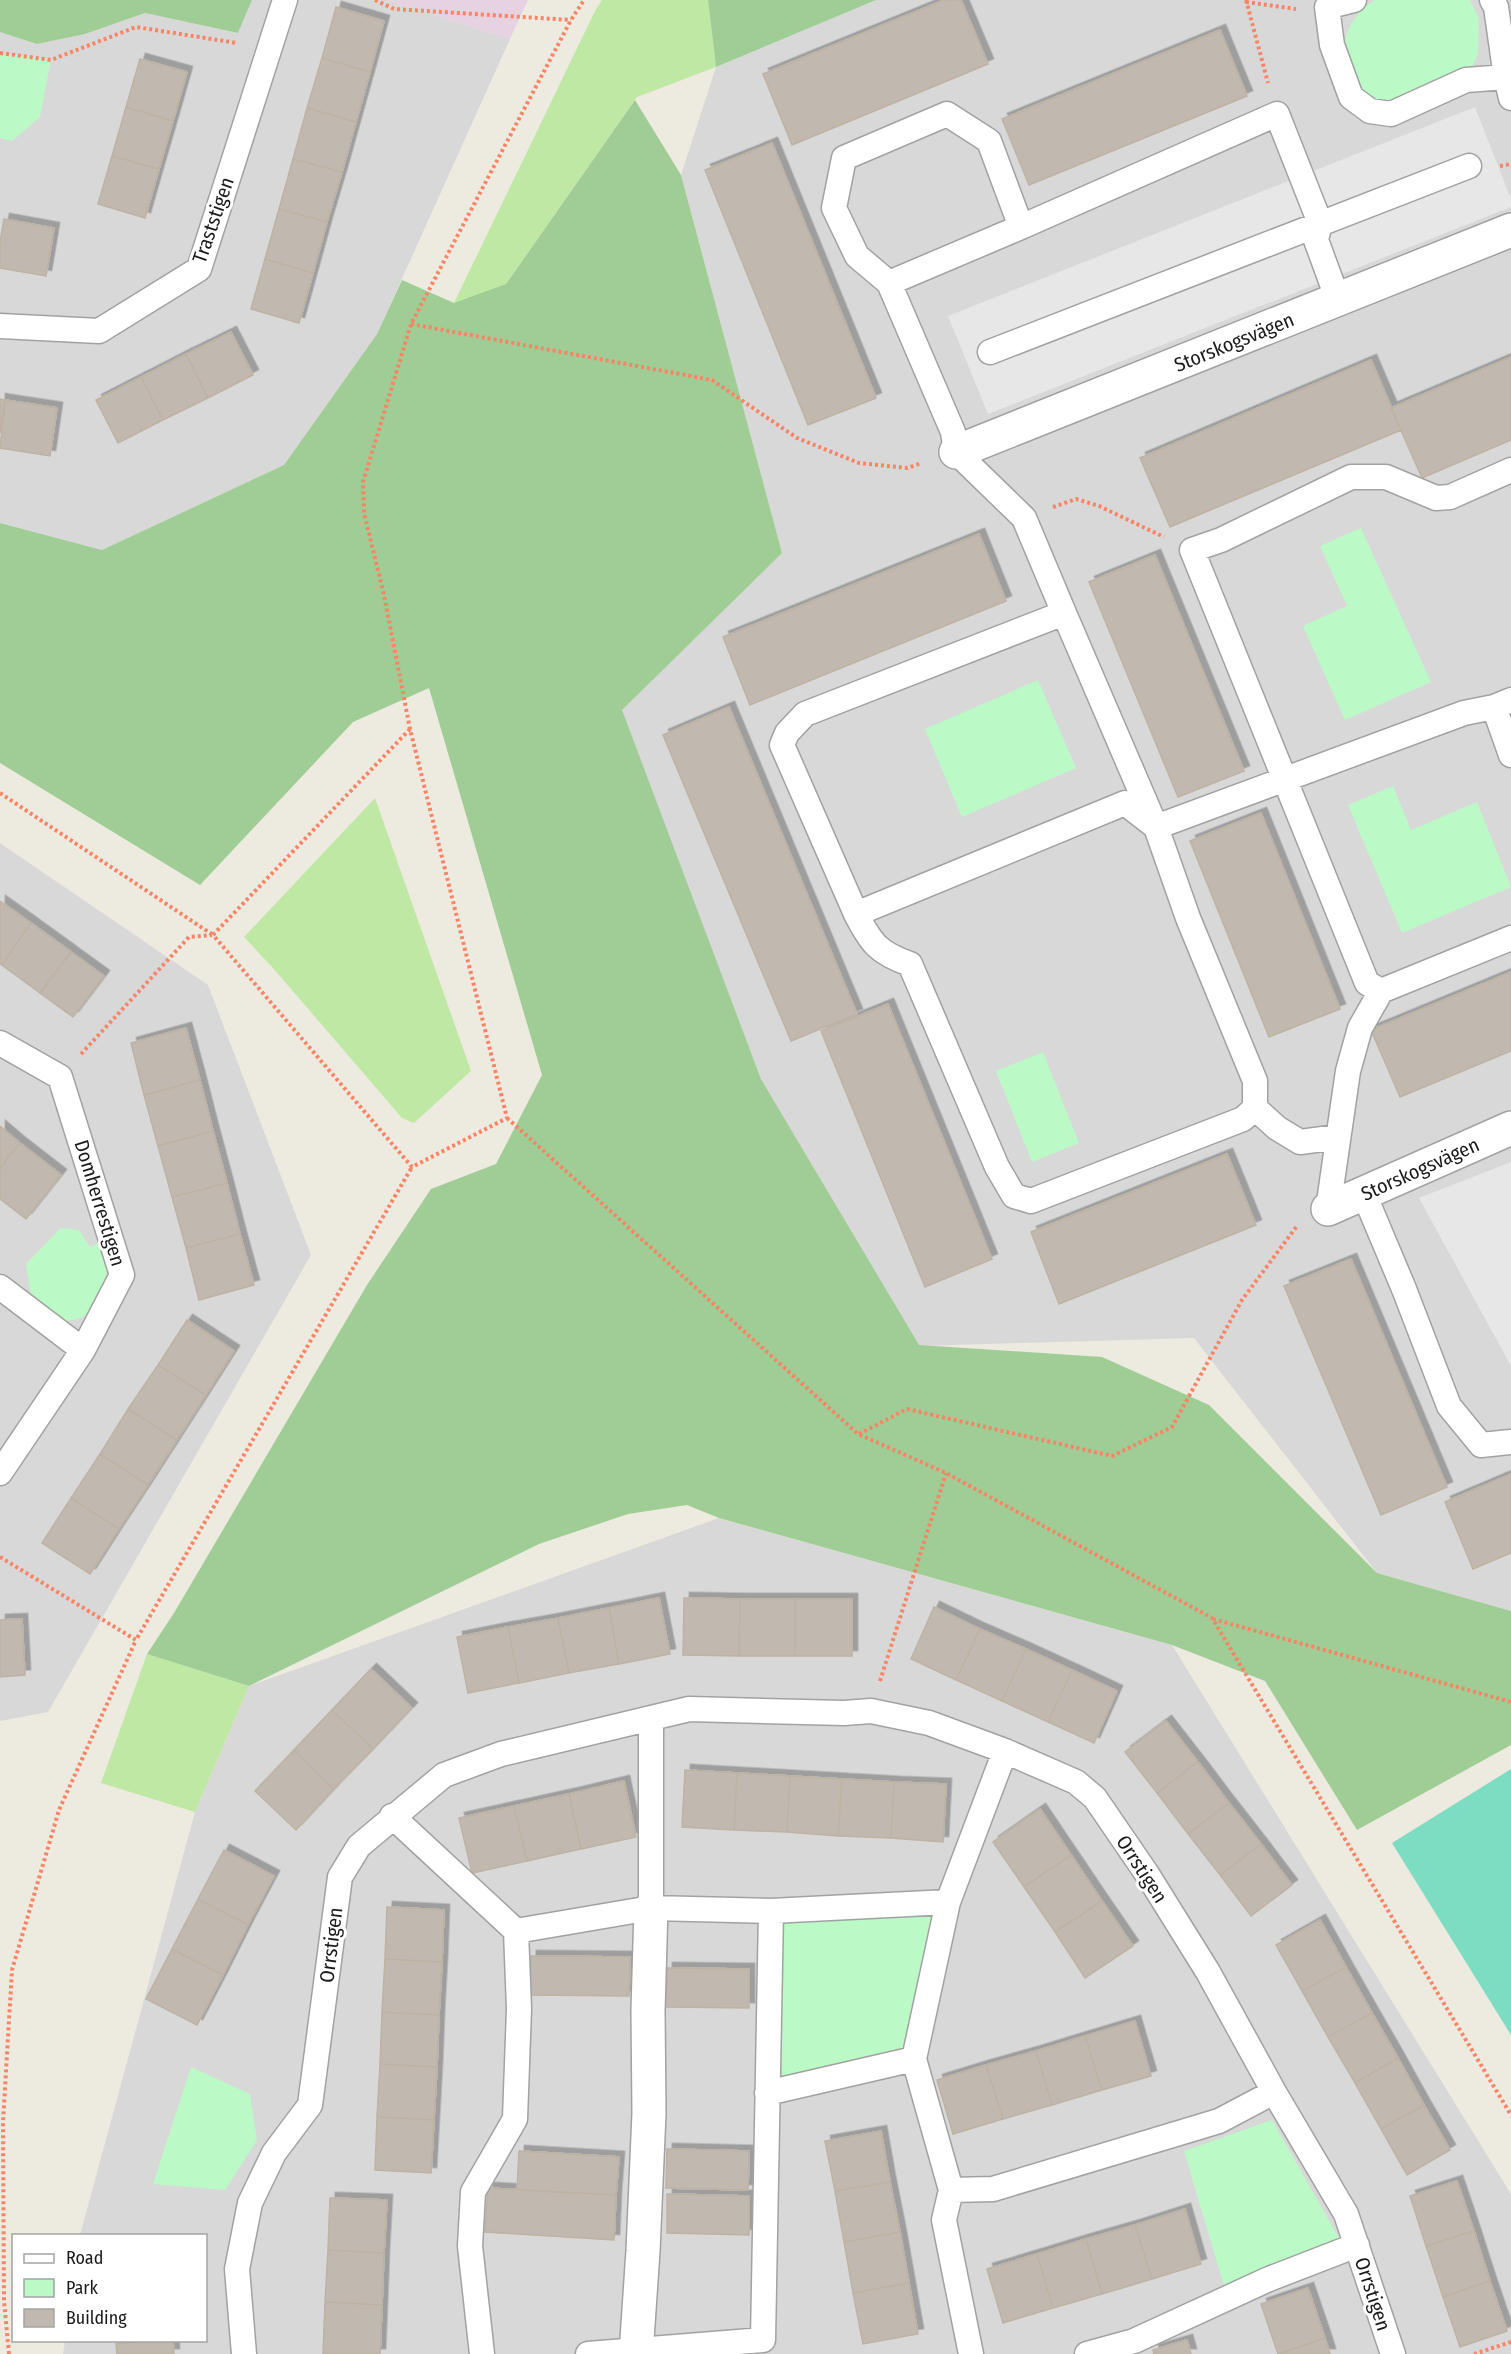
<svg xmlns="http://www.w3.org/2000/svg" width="1511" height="2354" font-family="'Fira Sans Condensed',sans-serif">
<defs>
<filter id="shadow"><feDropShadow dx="5.5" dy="-5.5" stdDeviation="0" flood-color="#0004"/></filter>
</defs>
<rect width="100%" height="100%" fill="#edeae0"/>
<!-- residential -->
<path fill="#d9d8d8" d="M 252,0 L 387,0 L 510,39 L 377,334 L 284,465 L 102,550 L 0,523 L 0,32 L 37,44 L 85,34 L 145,13 L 238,33 Z
M 876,0 L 1511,0 L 1511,1611 L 1377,1573 L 1194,1338 L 919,1346 L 761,1079 L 621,710 L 782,553 L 681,175 L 716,67 Z
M 0,843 L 208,985 L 311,1255 L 48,1712 L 0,1721 Z
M 719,1518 L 1172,1645 L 1511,2194 L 1511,2354 L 63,2354 L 65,2341 L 206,2340 L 206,2236 L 80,2235 L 195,1812 L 249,1686 Z"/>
<!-- industrial -->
<path fill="#e6d2e0" d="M 387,0 L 528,0 L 510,39 Z"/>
<!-- grass -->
<path fill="#bfe8a5" d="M 602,0 L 708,0 L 716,67 L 637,97 L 506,284 L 453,305 L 595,11 Z
M 375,798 L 471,1071 L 414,1123 L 402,1118 L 273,968 L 244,937 Z
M 147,1654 L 249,1686 L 195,1812 L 101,1783 Z"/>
<!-- forest -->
<path fill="#9fcd95" d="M 0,0 L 252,0 L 238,33 L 145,13 L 85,34 L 37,44 L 0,32 Z
M 708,0 L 876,0 L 716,67 Z
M 635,100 L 681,175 L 782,553 L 622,710 L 761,1079 L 919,1345 L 1102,1357 L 1209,1405 L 1377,1573 L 1511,1611 L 1511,1745 L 1357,1830 L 1265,1681 L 1172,1645 L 719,1518 L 687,1505 L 628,1514 L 539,1544 L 249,1686 L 147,1654 L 174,1613 L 367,1285 L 431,1189 L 496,1164 L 542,1075 L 429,688 L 353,722 L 200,885 L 0,763 L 0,523 L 102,550 L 284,465 L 377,334 L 402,280 L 454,303 L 506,284 Z"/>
<!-- park -->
<path fill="#bbf9c7" d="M 1376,0 L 1470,0 L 1479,19 L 1478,54 L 1470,72 L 1401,105 L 1371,97 L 1357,90 C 1353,80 1345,66 1344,54 C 1342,34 1358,7 1376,0 Z
M 0,53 L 51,60 L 40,117 L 12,141 L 0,138 Z
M 1361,528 L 1431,682 L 1345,720 L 1303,626 L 1347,606 L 1320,546 Z
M 1038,680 L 1076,768 L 962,817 L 925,729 Z
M 1393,786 L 1411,830 L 1477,802 L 1511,887 L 1402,933 L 1348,805 Z
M 1043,1052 L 1079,1143 L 1032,1162 L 996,1071 Z
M 61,1228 L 79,1230 L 90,1247 L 99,1243 L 107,1251 C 106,1285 107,1316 66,1321 L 31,1296 L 26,1264 Z
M 948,1902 L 914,2059 L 767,2093 L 771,1911 Z
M 191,2067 L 250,2094 L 257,2140 L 225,2190 L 153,2184 Z
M 1272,2120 L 1340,2240 L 1224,2286 L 1184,2151 Z"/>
<!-- pitch -->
<path fill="#7dddc2" d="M 1511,1769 L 1511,2035 L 1392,1843 Z"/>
<!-- parking -->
<path fill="#e7e7e7" d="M 1475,107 L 1511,199 L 1511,207 L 988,414 L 948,316 Z
M 1511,1162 L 1511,1366 L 1419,1198 Z"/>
<!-- building -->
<path fill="#c1b9b0" stroke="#beb2a3" stroke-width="1.5" filter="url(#shadow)" d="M 944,0 L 961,0 L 988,64 L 792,145 L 763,74 Z
M 336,7 L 384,21 L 370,72 L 322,58 Z
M 1220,30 L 1247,96 L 1029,185 L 1002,119 Z
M 322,58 L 370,72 L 356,122 L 307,108 Z
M 140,59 L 187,72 L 173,121 L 126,107 Z
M 126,107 L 173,121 L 159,169 L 112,156 Z
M 307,108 L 356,122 L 342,172 L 293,159 Z
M 772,143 L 876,398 L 808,425 L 705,170 Z
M 112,156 L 159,169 L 145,218 L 98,204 Z
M 293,159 L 342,172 L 327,222 L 279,209 Z
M 279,209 L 327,222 L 313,273 L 265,259 Z
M 4,219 L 54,228 L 46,276 L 0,268 L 0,242 Z
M 265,259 L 313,273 L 299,323 L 251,309 Z
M 231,332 L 253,375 L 208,398 L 186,354 Z
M 186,354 L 208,398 L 163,420 L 141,377 Z
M 1511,357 L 1511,440 L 1422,478 L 1391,408 Z
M 1371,360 L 1401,430 L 1170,527 L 1140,458 Z
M 141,377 L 163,420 L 118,443 L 96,400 Z
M 0,399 L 5,400 L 0,433 Z
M 5,400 L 57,408 L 50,456 L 0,448 Z
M 979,534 L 1006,601 L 750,705 L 723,637 Z
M 1155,555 L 1244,771 L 1178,797 L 1089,582 Z
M 729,707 L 857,1014 L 791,1041 L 663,735 Z
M 1261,813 L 1340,1009 L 1269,1037 L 1190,841 Z
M 0,901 L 31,923 L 2,965 L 0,964 Z
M 31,923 L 71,952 L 40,993 L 2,965 Z
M 71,952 L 104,976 L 73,1017 L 40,993 Z
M 1511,972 L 1511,1051 L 1400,1097 L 1371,1030 Z
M 888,1004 L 992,1259 L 925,1287 L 821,1031 Z
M 186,1028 L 200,1080 L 144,1095 L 131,1043 Z
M 200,1080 L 213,1131 L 158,1146 L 144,1095 Z
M 0,1126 L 20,1143 L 0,1168 Z
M 213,1131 L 227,1183 L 172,1197 L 158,1146 Z
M 20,1143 L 61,1175 L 26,1219 L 0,1199 L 0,1168 Z
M 1227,1154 L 1256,1225 L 1059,1304 L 1031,1232 Z
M 227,1183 L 240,1234 L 186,1248 L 172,1197 Z
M 240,1234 L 254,1285 L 199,1300 L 186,1248 Z
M 1351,1259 L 1447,1487 L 1381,1515 L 1284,1286 Z
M 187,1320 L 234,1351 L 206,1395 L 158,1365 Z
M 158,1365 L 206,1395 L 177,1440 L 128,1409 Z
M 128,1409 L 177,1440 L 148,1485 L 100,1454 Z
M 100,1454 L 148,1485 L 119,1529 L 71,1498 Z
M 1511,1474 L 1511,1553 L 1473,1569 L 1445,1502 Z
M 71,1498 L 119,1529 L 90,1574 L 42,1543 Z
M 659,1598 L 670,1654 L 619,1664 L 609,1608 Z
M 684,1598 L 740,1599 L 739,1656 L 683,1655 Z
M 740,1599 L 795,1599 L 795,1656 L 739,1656 Z
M 795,1599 L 852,1599 L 852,1656 L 795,1656 Z
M 934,1607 L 980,1629 L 956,1680 L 911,1659 Z
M 609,1608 L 619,1664 L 569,1673 L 558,1618 Z
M 558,1618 L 569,1673 L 519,1683 L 508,1627 Z
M 22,1619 L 25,1675 L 0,1677 L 0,1620 Z
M 508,1627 L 519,1683 L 468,1693 L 457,1637 Z
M 980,1629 L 1026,1649 L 1002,1701 L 956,1680 Z
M 1026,1649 L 1072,1670 L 1048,1722 L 1002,1701 Z
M 371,1669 L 412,1708 L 373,1749 L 332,1710 Z
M 1072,1670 L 1117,1691 L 1094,1743 L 1048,1722 Z
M 332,1710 L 373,1749 L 334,1789 L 294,1750 Z
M 1166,1721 L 1198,1762 L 1157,1793 L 1125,1752 Z
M 294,1750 L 334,1789 L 296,1830 L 255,1791 Z
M 1198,1762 L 1229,1803 L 1188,1834 L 1157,1793 Z
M 685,1770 L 737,1773 L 734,1830 L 682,1827 Z
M 737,1773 L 790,1776 L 787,1832 L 734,1830 Z
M 790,1776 L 842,1779 L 838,1836 L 787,1832 Z
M 842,1779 L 894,1782 L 891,1838 L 838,1836 Z
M 624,1781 L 636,1837 L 581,1849 L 569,1794 Z
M 894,1782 L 946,1784 L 943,1842 L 891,1838 Z
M 569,1794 L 581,1849 L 527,1861 L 514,1806 Z
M 1229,1803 L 1261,1844 L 1220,1875 L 1188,1834 Z
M 514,1806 L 527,1861 L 472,1873 L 459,1818 Z
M 1040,1809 L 1071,1855 L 1024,1887 L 993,1842 Z
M 1261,1844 L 1292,1885 L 1251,1916 L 1220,1875 Z
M 224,1850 L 274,1876 L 248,1925 L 198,1899 Z
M 1071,1855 L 1102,1901 L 1055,1932 L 1024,1887 Z
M 198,1899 L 248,1925 L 223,1975 L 172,1949 Z
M 1102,1901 L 1133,1946 L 1085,1978 L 1055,1932 Z
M 387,1907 L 444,1910 L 442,1962 L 385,1959 Z
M 1320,1920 L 1346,1967 L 1302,1991 L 1276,1945 Z
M 172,1949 L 223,1975 L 197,2025 L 146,1999 Z
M 531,1956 L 630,1957 L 629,1996 L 530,1995 Z
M 385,1959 L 442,1962 L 439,2015 L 382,2012 Z
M 1346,1967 L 1372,2013 L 1328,2037 L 1302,1991 Z
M 667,1968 L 749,1969 L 749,2008 L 666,2007 Z
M 382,2012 L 439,2015 L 437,2067 L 380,2064 Z
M 1372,2013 L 1398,2058 L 1355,2083 L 1328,2037 Z
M 1135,2021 L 1151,2076 L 1102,2090 L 1085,2036 Z
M 1085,2036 L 1102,2090 L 1052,2105 L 1036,2051 Z
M 1036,2051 L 1052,2105 L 1003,2119 L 986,2065 Z
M 1398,2058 L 1424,2105 L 1381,2129 L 1355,2083 Z
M 380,2064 L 437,2067 L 434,2120 L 377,2117 Z
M 986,2065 L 1003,2119 L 953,2134 L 937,2080 Z
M 1424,2105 L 1450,2150 L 1407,2175 L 1381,2129 Z
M 377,2117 L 434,2120 L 431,2173 L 375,2170 Z
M 881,2131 L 890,2182 L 835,2191 L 825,2141 Z
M 667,2149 L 749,2151 L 748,2190 L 666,2188 Z
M 519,2151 L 619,2157 L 616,2195 L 517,2190 Z
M 1457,2181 L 1474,2231 L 1426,2246 L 1410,2196 Z
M 890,2182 L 900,2232 L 844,2242 L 835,2191 Z
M 488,2188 L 616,2195 L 614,2240 L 485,2232 Z
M 667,2194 L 749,2196 L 749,2235 L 667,2233 Z
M 330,2198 L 387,2200 L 384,2253 L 328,2250 Z
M 1185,2209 L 1201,2264 L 1152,2279 L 1135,2225 Z
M 1135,2225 L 1152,2279 L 1102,2294 L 1086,2239 Z
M 1474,2231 L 1490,2281 L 1443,2297 L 1426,2246 Z
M 900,2232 L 909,2283 L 853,2293 L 844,2242 Z
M 1086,2239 L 1102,2294 L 1053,2308 L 1037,2254 Z
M 328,2250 L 384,2253 L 382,2305 L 325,2302 Z
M 1037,2254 L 1053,2308 L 1003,2323 L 987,2269 Z
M 1490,2281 L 1507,2331 L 1460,2347 L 1443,2297 Z
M 909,2283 L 918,2334 L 863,2344 L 853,2293 Z
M 1308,2288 L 1325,2338 L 1278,2354 L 1261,2304 Z
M 325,2302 L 382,2305 L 380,2354 L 323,2354 Z
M 1325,2338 L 1330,2354 L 1279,2354 Z
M 116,2340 L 152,2340 L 116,2344 Z
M 152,2340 L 173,2340 L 174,2354 L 117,2354 L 116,2344 Z
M 1187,2340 L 1191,2354 L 1154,2354 L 1153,2350 Z"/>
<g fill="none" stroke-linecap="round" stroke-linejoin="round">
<!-- service casing -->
<g stroke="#a2a2a2" stroke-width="27">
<path id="service" d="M 1354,0 L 1327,7 L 1332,45 L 1351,97 L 1370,111 L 1391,114 L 1466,80 L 1506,77
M 1492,0 L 1496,7 L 1506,77 L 1511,98
M 1021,227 L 1277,114 L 1320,223 L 1316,240 L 1338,300
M 889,283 L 1021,227 L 989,141 L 947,114 L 844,158 L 834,208 L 857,256 L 889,283 L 953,432 L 956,452 L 1024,518 L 1064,613 L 805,714 L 787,733 L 782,745 L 856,914 L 1125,803 L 1156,827 L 1064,613
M 0,326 L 99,331 L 199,269 L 285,0
M 990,352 L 1469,166
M 1511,470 L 1450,497 L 1436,498 L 1386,477 L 1351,477 L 1221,540 L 1192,550 L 1367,983 L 1381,991 L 1511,938
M 1494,707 L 1511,755
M 856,914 C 871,943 878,953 910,964 L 997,1167 L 1014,1196 L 1031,1201 L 1243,1119 L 1255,1108 L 1255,1081 L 1188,918 L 1156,827 L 1464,713 L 1494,707 L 1511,700
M 0,1043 L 60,1077 L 122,1275 L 83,1350 L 0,1473
M 1255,1108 L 1277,1128 L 1300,1142 L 1338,1137
M 1364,1194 L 1404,1289 L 1449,1406 L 1481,1445 L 1511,1442
M 1328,1209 L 1348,1071 L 1360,1028 L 1381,991
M 0,1287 L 83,1350
M 651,1719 L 651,1908
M 392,1816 L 516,1931 L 519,2009 L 515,2119 L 473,2192 L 470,2246 L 482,2354
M 516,1931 L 651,1908 L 771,1911 L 948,1902
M 767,2093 L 914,2059
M 951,2190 L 993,2189 L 1219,2121 L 1274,2092
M 244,2354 L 237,2269 L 250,2203 L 274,2153 L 310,2105 L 340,1877 L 359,1846 L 444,1775 L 501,1754 L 689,1709 L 844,1713 L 871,1711 L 929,1723 L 1005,1751 L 1076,1782 L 1095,1798 L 1147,1874 L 1208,1972 L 1274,2092 L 1346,2214 L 1393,2354
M 588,2354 L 763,2340 L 771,1911
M 971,2354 L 944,2220 L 951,2190 L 914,2059 L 948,1902 L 1005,1751
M 1087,2354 L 1134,2341 L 1269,2279 L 1357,2245"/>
</g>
<!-- minor casing -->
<g stroke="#a2a2a2" stroke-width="36">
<path id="minor" d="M 956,452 L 1511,230
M 1328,1209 L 1511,1128
M 636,2354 L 643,2251 L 649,2113 L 648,2010 L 651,1908"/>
</g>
<!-- path -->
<path stroke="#fa8465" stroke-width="4" stroke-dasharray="3 3" stroke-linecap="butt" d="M 375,0 L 394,9 L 571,20
M 1246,0 L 1268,83
M 1246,2 L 1296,9
M 0,53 L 51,60 L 136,27 L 237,43
M 1500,166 L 1511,164
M 411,324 L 712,380 L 797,438 L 859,463 L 907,468 L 922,463
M 1053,507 L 1076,499 L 1099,506 L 1164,537
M 410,729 L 213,935 L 412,1167 L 507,1118 L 410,729 L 384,595 L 364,513 L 363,482 L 411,324 L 571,20 L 584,0
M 0,793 L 213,935
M 81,1054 L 189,937 L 212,935
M 507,1118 L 858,1434 L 946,1473 L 1212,1618 L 1511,2115
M 859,1434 L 907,1409 L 1112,1456 L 1172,1427 L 1242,1300 L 1297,1226
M 0,1557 L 136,1640 L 412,1167
M 1213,1619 L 1511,1702
M 880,1681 L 946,1473
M 9,2354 L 4,2301 L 3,2122 L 12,1970 L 59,1810 L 136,1640
M 1474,2354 L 1511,2342"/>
<!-- service -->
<use href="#service" stroke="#fff" stroke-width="24"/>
<!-- minor -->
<use href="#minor" stroke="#fff" stroke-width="33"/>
</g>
<g text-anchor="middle" stroke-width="6" stroke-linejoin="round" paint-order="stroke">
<!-- street labels -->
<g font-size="20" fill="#1b1b1b" stroke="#fff">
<text transform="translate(213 220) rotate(-71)" y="7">Traststigen</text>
<text transform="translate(1234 342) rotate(-22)" y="7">Storskogsvägen</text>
<text transform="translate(1420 1169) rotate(-24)" y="7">Storskogsvägen</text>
<text transform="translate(100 1203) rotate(73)" y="7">Domherrestigen</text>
<text transform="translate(1142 1869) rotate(57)" y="7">Orrstigen</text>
<text transform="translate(331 1945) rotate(-83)" y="7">Orrstigen</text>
<text transform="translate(1373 2294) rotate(72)" y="7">Orrstigen</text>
</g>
</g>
<!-- legend -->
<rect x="12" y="2234" width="195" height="108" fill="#ffffff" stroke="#a4a4a4" stroke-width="1.5"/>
<rect x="24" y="2254" width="30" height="9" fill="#ffffff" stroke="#a4a4a4" stroke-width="1.5"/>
<text x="66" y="2264" font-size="18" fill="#1b1b1b">Road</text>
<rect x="24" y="2279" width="30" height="18" fill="#bbf9c7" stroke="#a4a4a4" stroke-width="1.5"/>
<text x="66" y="2294" font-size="18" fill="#1b1b1b">Park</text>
<rect x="24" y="2309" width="30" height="18" fill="#c1b9b0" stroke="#a4a4a4" stroke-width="1.5"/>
<text x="66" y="2324" font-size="18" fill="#1b1b1b">Building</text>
</svg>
